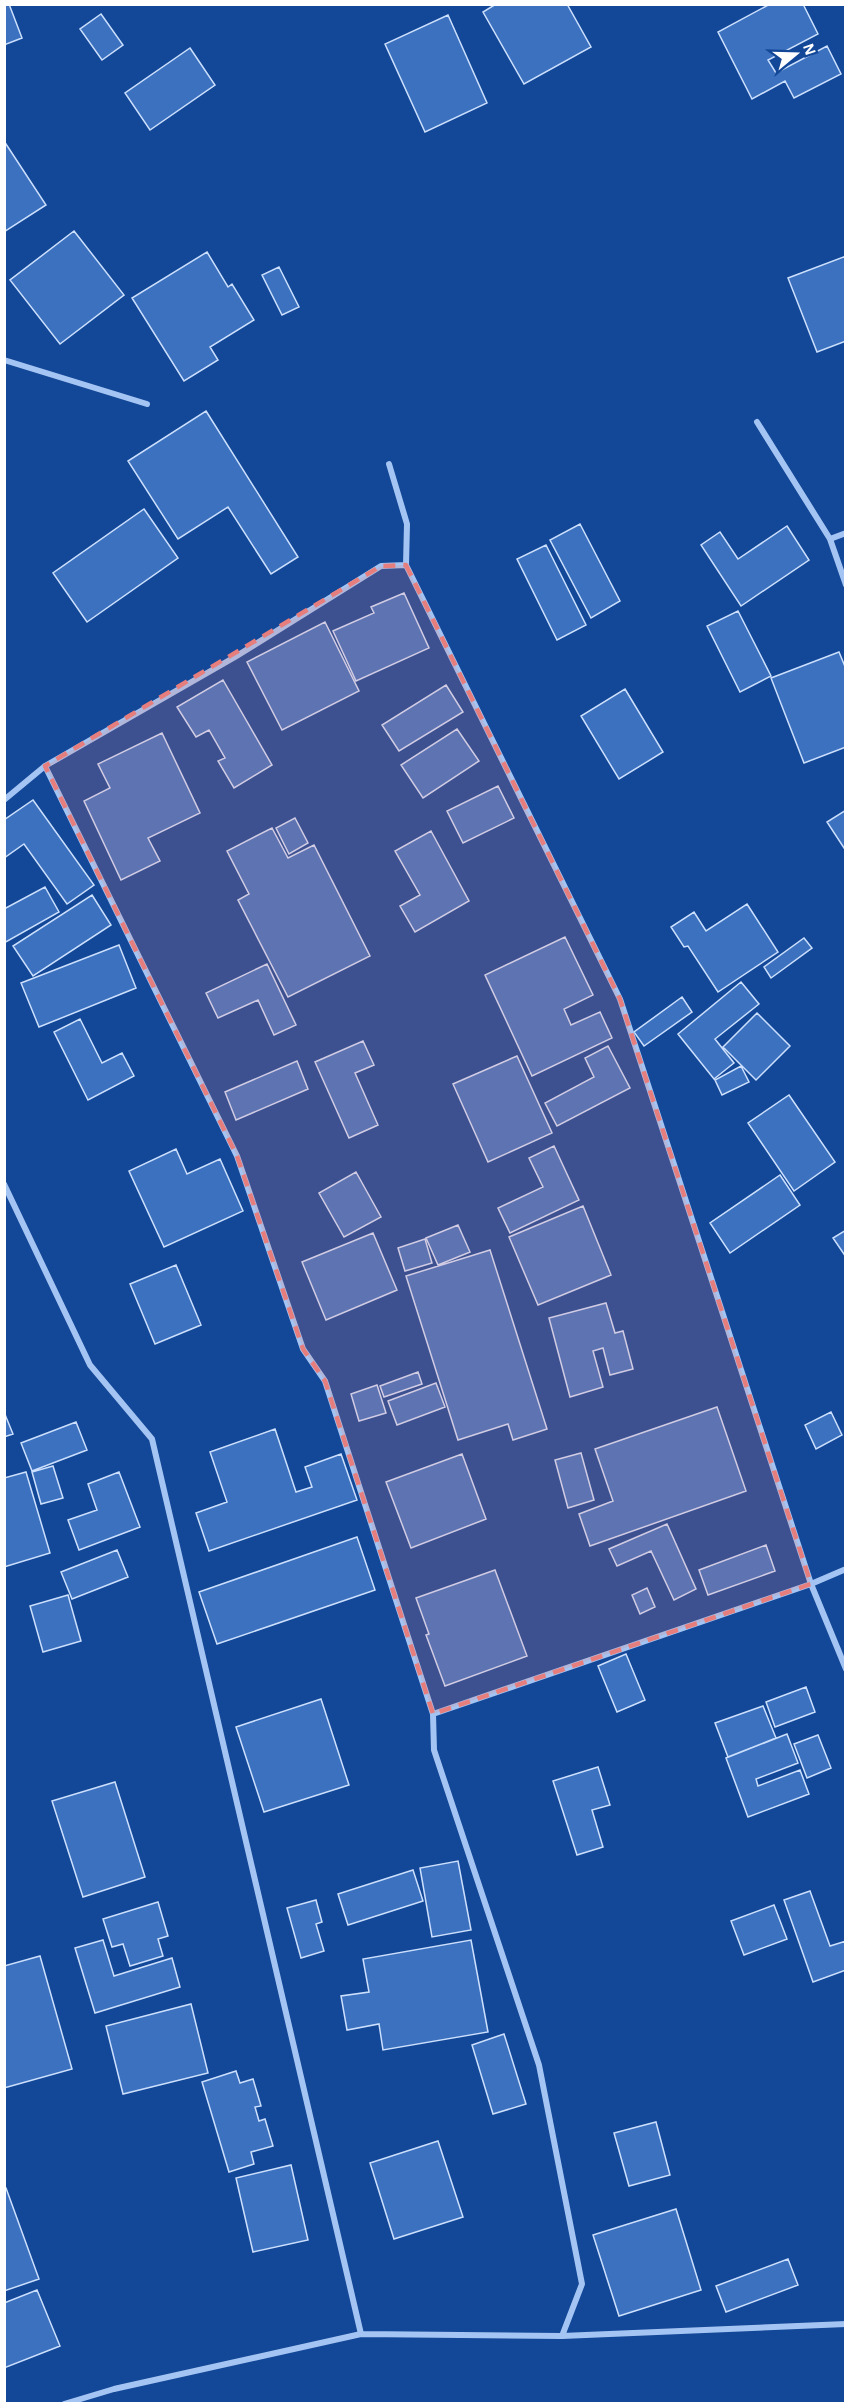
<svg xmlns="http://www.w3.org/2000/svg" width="850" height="2408" font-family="'Alegreya Sans',sans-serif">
<rect width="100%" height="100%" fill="#134797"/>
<!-- building -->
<path fill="#3c71bf" stroke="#cce0fd" stroke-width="1.5" d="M 4,4 L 9,4 L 22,38 L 4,45 Z
M 496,4 L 567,4 L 591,47 L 524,84 L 483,12 Z
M 770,4 L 803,4 L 818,34 L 768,60 L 776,73 L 827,46 L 841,74 L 794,98 L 785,81 L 752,99 L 718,32 Z
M 101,14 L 123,45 L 102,60 L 80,29 Z
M 448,15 L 487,103 L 425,132 L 385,44 Z
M 190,48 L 215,85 L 150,130 L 125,93 Z
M 4,141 L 46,205 L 4,232 Z
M 74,231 L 124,295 L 60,344 L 10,280 Z
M 207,252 L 228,287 L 232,284 L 254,320 L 210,347 L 218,360 L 184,381 L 132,298 Z
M 846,256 L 846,341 L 817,352 L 788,278 Z
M 279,267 L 299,307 L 282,315 L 262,275 Z
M 206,411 L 298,557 L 271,574 L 228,507 L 178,539 L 128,461 Z
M 144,509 L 178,558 L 87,622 L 53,573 Z
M 580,524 L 620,601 L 591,618 L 550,540 Z
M 787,526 L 809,560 L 741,606 L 701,545 L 720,532 L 738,559 Z
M 546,545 L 586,625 L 557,640 L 517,559 Z
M 404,593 L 429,648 L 356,681 L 333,631 L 374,613 L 371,607 Z
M 738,611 L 771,676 L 740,692 L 707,626 Z
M 325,622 L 359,691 L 282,730 L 247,662 Z
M 839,652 L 846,669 L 846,747 L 804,763 L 771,678 Z
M 223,680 L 272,765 L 234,788 L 218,761 L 225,758 L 209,730 L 196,737 L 177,707 Z
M 446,685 L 463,712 L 399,751 L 382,725 Z
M 625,689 L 663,752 L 619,779 L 581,716 Z
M 457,729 L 479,761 L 423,798 L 401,765 Z
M 162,733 L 200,813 L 148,838 L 160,861 L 121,880 L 84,801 L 110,788 L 98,764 Z
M 498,786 L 514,818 L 463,843 L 447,811 Z
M 33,800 L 94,885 L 67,904 L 24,844 L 4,858 L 4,820 Z
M 846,810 L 846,851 L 827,822 Z
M 295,818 L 308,843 L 289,854 L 276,828 Z
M 272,828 L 288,858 L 314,845 L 370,956 L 288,997 L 238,900 L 249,894 L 227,851 Z
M 431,831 L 469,901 L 415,932 L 400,906 L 420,895 L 395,851 Z
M 45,887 L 59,912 L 4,943 L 4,909 Z
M 92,895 L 111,925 L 33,976 L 13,946 Z
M 747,904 L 778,952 L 718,992 L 688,946 L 684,947 L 671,927 L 694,912 L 706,931 Z
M 565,937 L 593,995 L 564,1009 L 571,1025 L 600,1012 L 612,1038 L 532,1076 L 485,975 Z
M 804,938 L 812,948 L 771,978 L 764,967 Z
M 119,945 L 136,988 L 39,1027 L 21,983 Z
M 267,964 L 296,1025 L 274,1035 L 258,1000 L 218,1018 L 206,993 Z
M 741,982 L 759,1004 L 715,1039 L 734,1063 L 714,1079 L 678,1034 Z
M 682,997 L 692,1012 L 644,1046 L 634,1032 Z
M 757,1013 L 790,1046 L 756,1080 L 723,1047 Z
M 80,1019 L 102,1063 L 122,1053 L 134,1076 L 88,1100 L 54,1032 Z
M 363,1041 L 374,1065 L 355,1073 L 378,1125 L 349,1138 L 315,1062 Z
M 608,1046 L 630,1088 L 557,1126 L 545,1103 L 594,1077 L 585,1058 Z
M 517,1056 L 552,1133 L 488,1162 L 453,1084 Z
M 297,1061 L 308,1089 L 236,1120 L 225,1092 Z
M 741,1066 L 749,1082 L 722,1095 L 715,1080 Z
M 789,1095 L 835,1162 L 794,1191 L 748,1123 Z
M 554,1146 L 579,1200 L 510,1233 L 498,1208 L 543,1187 L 529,1158 Z
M 176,1149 L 187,1174 L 220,1159 L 243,1211 L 164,1247 L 129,1171 Z
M 356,1172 L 381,1217 L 344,1237 L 319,1193 Z
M 780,1175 L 800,1205 L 730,1253 L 710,1223 Z
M 583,1206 L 611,1275 L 538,1305 L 509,1237 Z
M 458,1225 L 470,1252 L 438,1265 L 426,1238 Z
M 846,1230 L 846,1257 L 833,1238 Z
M 373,1233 L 397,1290 L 326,1320 L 302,1262 Z
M 425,1239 L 432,1263 L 405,1271 L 398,1248 Z
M 490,1250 L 547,1429 L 513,1440 L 508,1424 L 458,1440 L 406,1276 Z
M 176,1265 L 201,1325 L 155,1344 L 130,1284 Z
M 606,1303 L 615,1333 L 623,1331 L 633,1369 L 610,1375 L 603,1348 L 593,1351 L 603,1387 L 570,1397 L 549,1318 Z
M 418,1372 L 422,1384 L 384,1397 L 380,1386 Z
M 436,1383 L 445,1407 L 397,1425 L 388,1401 Z
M 377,1385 L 386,1413 L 359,1421 L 351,1394 Z
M 717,1407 L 746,1491 L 590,1546 L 579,1514 L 613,1501 L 595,1449 Z
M 4,1412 L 13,1434 L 4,1437 Z
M 831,1412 L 842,1435 L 816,1449 L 805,1425 Z
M 76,1422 L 87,1450 L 32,1471 L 21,1443 Z
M 275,1429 L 296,1492 L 312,1487 L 305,1467 L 341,1454 L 357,1500 L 209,1551 L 196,1513 L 227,1502 L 210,1452 Z
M 581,1453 L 594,1500 L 568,1508 L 555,1460 Z
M 462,1454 L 486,1519 L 411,1548 L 386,1482 Z
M 53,1466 L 63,1498 L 41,1504 L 32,1472 Z
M 26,1472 L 50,1553 L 4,1567 L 4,1478 Z
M 119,1472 L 140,1527 L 79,1550 L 68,1520 L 97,1510 L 88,1484 Z
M 667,1524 L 696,1589 L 674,1600 L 651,1551 L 617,1566 L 609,1549 Z
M 357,1537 L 375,1590 L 217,1644 L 199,1592 Z
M 766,1545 L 775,1571 L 708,1595 L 699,1570 Z
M 117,1550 L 128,1577 L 72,1599 L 61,1572 Z
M 495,1570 L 527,1656 L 445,1686 L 426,1635 L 429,1634 L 416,1598 Z
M 647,1588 L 655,1607 L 640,1614 L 632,1595 Z
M 68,1595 L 81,1641 L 43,1652 L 30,1606 Z
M 626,1654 L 645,1700 L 617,1712 L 598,1666 Z
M 806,1687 L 815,1712 L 775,1727 L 766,1702 Z
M 321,1699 L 349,1785 L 264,1812 L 236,1727 Z
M 763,1706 L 776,1738 L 728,1757 L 715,1723 Z
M 787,1734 L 798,1763 L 756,1779 L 758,1786 L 800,1770 L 809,1794 L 748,1817 L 726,1758 Z
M 818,1735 L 831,1768 L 807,1778 L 794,1744 Z
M 598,1767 L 610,1805 L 592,1810 L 603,1847 L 577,1855 L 553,1781 Z
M 115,1782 L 145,1877 L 83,1897 L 52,1801 Z
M 458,1861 L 471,1930 L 432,1937 L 420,1868 Z
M 413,1870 L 423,1901 L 348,1925 L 338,1894 Z
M 810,1891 L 830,1946 L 846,1941 L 846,1970 L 813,1982 L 784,1900 Z
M 316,1900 L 322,1922 L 316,1924 L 324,1951 L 301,1958 L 287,1908 Z
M 158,1902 L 168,1936 L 158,1939 L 163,1956 L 130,1966 L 123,1944 L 112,1947 L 103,1919 Z
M 774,1905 L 787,1939 L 744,1955 L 731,1921 Z
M 103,1940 L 114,1976 L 172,1958 L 180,1987 L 95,2013 L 75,1948 Z
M 471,1940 L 488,2032 L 383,2050 L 379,2024 L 347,2030 L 341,1996 L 369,1992 L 363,1959 Z
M 40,1956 L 72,2069 L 4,2088 L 4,1966 Z
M 191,2004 L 208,2073 L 123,2094 L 106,2026 Z
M 504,2034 L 526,2104 L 493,2114 L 472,2045 Z
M 236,2071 L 240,2083 L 253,2079 L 261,2106 L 255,2107 L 259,2121 L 265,2119 L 273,2146 L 251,2152 L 254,2164 L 229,2172 L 202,2082 Z
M 656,2122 L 670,2175 L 629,2186 L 614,2133 Z
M 438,2141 L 463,2217 L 394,2239 L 370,2163 Z
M 291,2165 L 308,2240 L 253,2252 L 236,2178 Z
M 4,2188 L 6,2188 L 39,2279 L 4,2291 Z
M 676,2209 L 701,2290 L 619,2316 L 593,2235 Z
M 788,2259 L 798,2285 L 726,2312 L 716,2286 Z
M 37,2290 L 60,2346 L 4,2368 L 4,2303 Z"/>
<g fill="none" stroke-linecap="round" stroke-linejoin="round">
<!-- minor -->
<path stroke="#a4c5f3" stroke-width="6" d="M 4,360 L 147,404
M 757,422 L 830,539 L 846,585
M 389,464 L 407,524 L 406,565 L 620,999 L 811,1584 L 846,1669
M 830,539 L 846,533
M 45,766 L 237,1156 L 303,1349 L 325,1381 L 433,1714 L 434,1750 L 539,2065 L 582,2284 L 562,2336
M 4,800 L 45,766 L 235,657 L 381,566 L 406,565
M 4,1184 L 90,1365 L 152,1439 L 361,2334
M 433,1714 L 811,1584 L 846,1569
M 64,2404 L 114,2389 L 361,2334 L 562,2336 L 846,2324"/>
</g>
<!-- marked area -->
<path fill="#e67e7e" fill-opacity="0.2" stroke="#e67e7e" stroke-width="4.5" stroke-dasharray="12 8" stroke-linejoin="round" d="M 406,565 L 620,999 L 811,1584 L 433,1714 L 325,1381 L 303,1349 L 237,1156 L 45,766 L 381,566 Z"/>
<!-- border -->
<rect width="850" height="2408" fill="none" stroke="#ffffff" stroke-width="12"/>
<!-- north arrow -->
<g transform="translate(796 54) rotate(71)" stroke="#134797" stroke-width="4.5" paint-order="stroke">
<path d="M0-4.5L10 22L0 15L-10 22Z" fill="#ffffff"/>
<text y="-9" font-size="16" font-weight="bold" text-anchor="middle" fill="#ffffff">N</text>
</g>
</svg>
